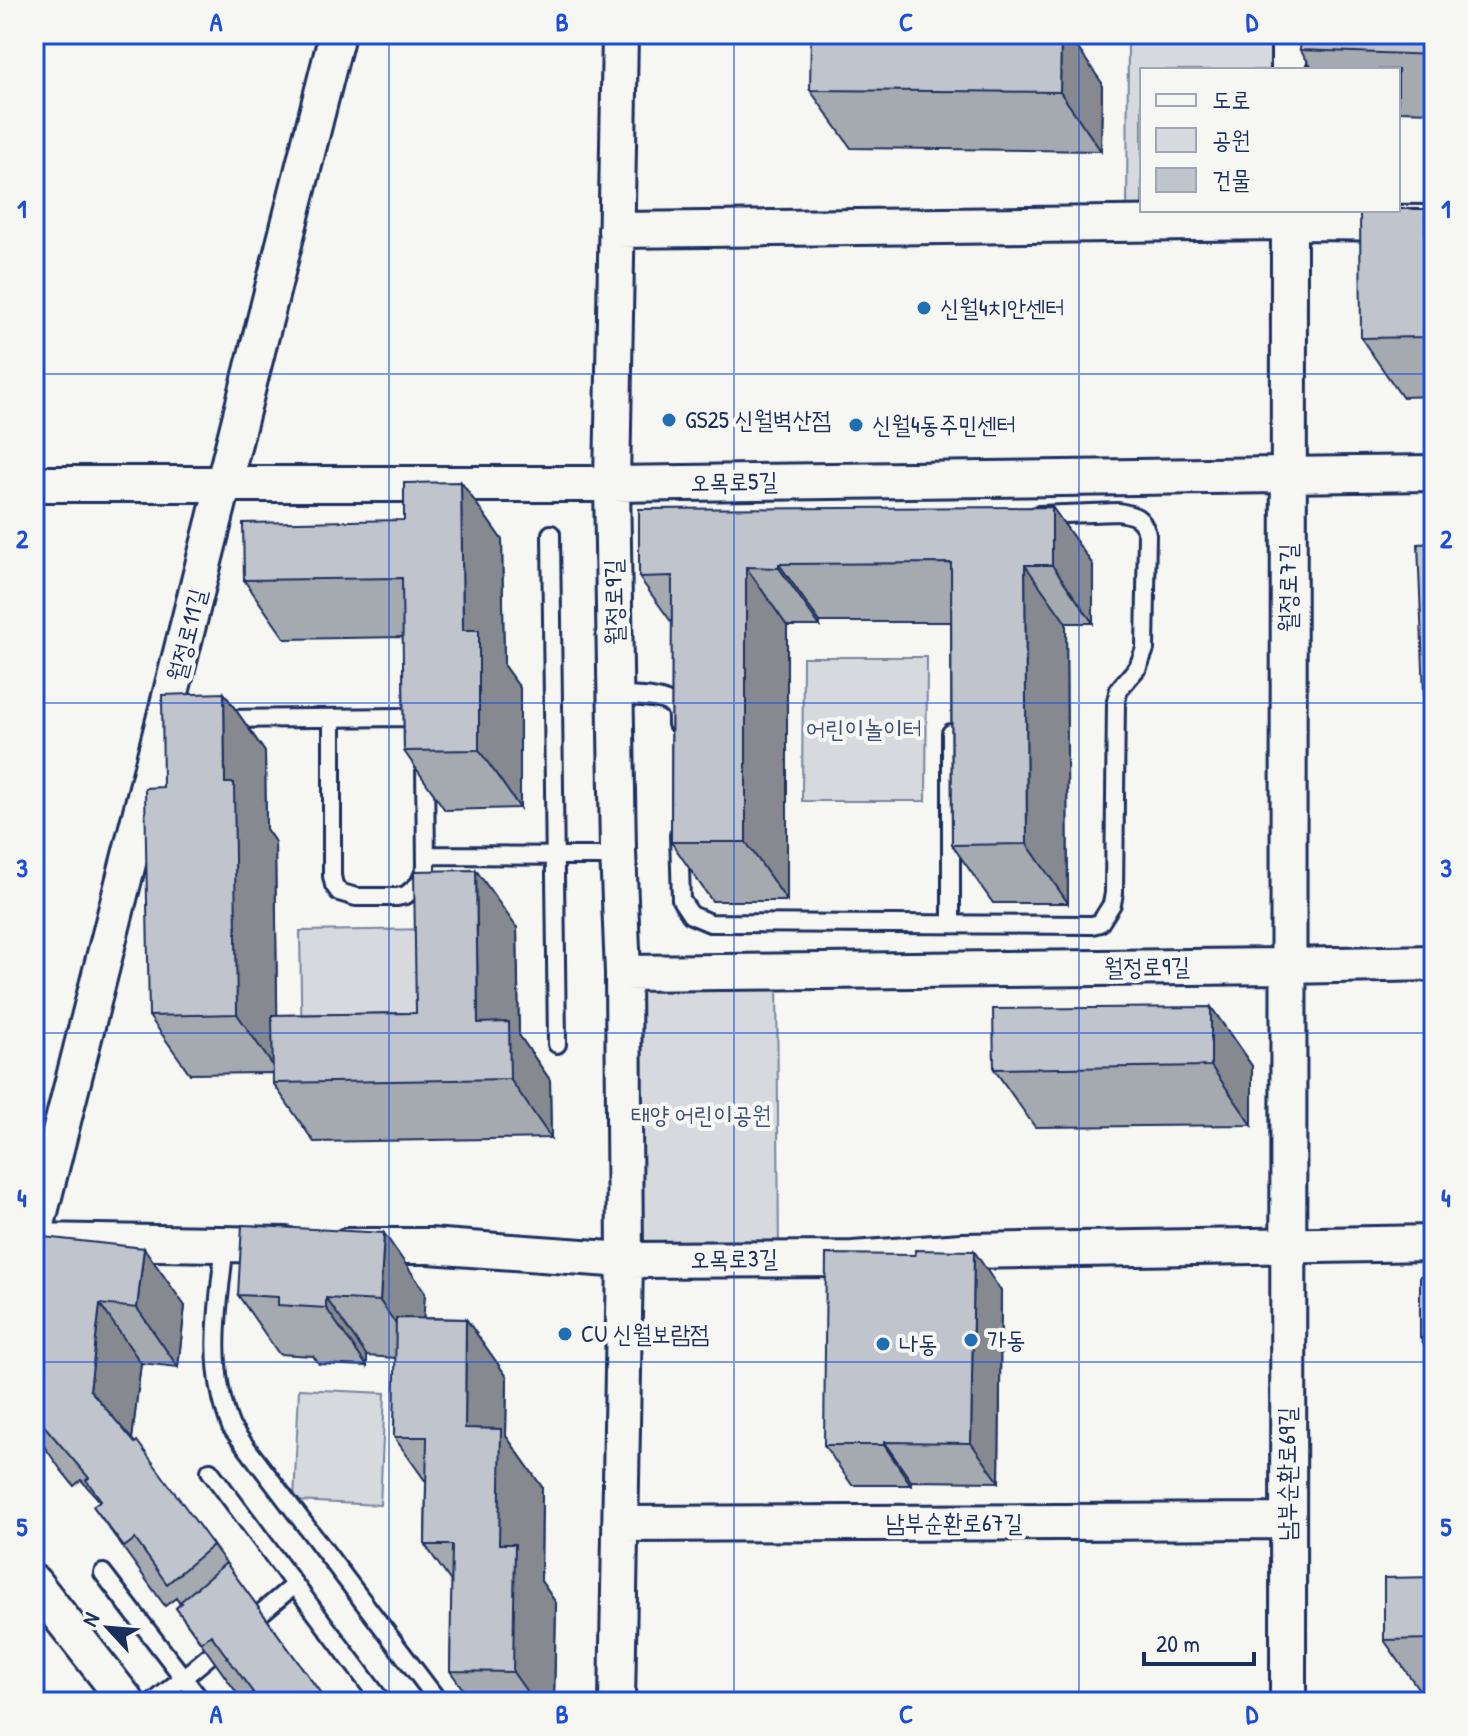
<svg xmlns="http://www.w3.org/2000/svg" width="1468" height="1736" font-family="'Patrick Hand','Poor Story',sans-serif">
<rect width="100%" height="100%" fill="#f6f6f2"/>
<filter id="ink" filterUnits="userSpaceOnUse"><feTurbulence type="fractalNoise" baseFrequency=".0125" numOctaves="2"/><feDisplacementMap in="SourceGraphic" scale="16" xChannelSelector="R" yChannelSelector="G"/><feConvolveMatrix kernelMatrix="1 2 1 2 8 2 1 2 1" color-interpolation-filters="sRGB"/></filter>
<g filter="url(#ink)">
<!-- green -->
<path fill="#d6d9dd" stroke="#78849e" stroke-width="2" d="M 1128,34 L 1284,34 L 1284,70 L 1142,70 L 1142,210 L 1127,218 Z
M 803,657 L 927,657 L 926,801 L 802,801 Z
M 434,929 L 436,1053 L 302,1057 L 300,931 Z
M 777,971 L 779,1258 L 625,1260 L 623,973 Z
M 299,1389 L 385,1393 L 380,1505 L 294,1501 Z"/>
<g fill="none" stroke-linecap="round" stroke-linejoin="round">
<!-- lane casing -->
<g stroke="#1b2f5e" stroke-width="22">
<path id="lane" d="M 551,534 L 557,1044
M 615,696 C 631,697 669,694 676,711 C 677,714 677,720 677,724
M 332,718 L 332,876 L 334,885 L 339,892 L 356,897 L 397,897 L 406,895 L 419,884 L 426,868 L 425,763
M 223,719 L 405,717 L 422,725
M 679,835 L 681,900 L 691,915 L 710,923 L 1092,925 L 1100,923 L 1112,904 L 1114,893 L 1116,701 L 1119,689 L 1138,667 L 1145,649 L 1147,534 C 1142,517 1135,515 1118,512 L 1038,515
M 426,855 L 618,856
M 951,924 L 951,733
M 225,1244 C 218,1306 207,1368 231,1427 L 439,1702
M 210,1471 L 382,1702
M 103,1573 L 202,1702
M 247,1625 L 294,1585
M 154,1702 L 226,1642"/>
</g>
<!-- street casing -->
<g stroke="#1b2f5e" stroke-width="40">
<path id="street" d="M 1289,70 L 1289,34
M 616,230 L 1289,222 L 1434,223
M 34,484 L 612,484 L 1434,473
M 623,973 L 1287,966 L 1434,963
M 34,1236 L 337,34
M 34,1241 L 286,1245
M 347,1246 L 429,1246 L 625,1260 L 853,1259 L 962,1251 L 1434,1243
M 620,1524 L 1287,1521
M 34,1583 L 127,1702
M 617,1702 L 625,1260 L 623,973 L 618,851 L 612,484 L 620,34
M 1288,1702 L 1289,210"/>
</g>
<!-- lane -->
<use href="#lane" stroke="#f6f6f2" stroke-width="16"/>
<!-- street -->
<use href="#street" stroke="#f6f6f2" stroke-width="34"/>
</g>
<!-- wall -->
<path fill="#a5a9b0" stroke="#1b2f5e" stroke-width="2" d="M 1434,34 L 1434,112 L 1398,111 L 1398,70 L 1314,70 L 1300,50 Z
M 1102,83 L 1101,151 L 851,148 L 810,90 Z
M 1425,209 L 1434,222 L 1434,396 L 1402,397 L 1361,338 Z
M 461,482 L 502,540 L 504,666 L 520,688 L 520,808 L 445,810 L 404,751 L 403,637 L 285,639 L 244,580 L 404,520 Z
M 1052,507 L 1093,565 L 1093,623 L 1066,623 L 1068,903 L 993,903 L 952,845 L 951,622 L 820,622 L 820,626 L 787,626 L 787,901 L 712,901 L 671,842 L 672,623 L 639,577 Z
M 1434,543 L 1434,780 L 1427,769 Z
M 224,693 L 265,752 L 266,829 L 275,842 L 277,1015 L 416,1013 L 517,928 L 519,1035 L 550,1080 L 551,1138 L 314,1142 L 273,1083 L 273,1073 L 190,1074 L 149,1016 L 163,787 Z
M 1211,1007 L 1252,1066 L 1252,1125 L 1035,1127 L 994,1069 Z
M 34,1236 L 185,1306 L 178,1367 L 141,1363 L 132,1439 L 213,1545 L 327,1702 L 258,1702 L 252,1693 L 242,1700 L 176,1608 L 180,1604 L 176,1598 L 165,1606 L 93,1506 L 100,1501 L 81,1480 L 74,1486 L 61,1470 L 34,1432 Z
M 915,1255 L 1001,1291 L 999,1482 L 911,1481 L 911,1485 L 852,1485 L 824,1445 Z
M 1434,1276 L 1434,1358 L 1420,1338 Z
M 425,1292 L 423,1318 L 466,1319 L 507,1377 L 506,1436 L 542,1487 L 541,1581 L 556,1603 L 554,1702 L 472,1702 L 450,1671 L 452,1583 L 425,1545 L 426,1482 L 394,1437 L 396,1358 L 367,1356 L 367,1366 L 319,1364 L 313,1356 L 279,1354 L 238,1295 Z
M 1434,1577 L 1434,1698 L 1425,1698 L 1384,1640 Z"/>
<!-- shaded-wall -->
<path fill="#868990" stroke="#1b2f5e" stroke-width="2" d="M 1061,34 L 1068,34 L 1102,83 L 1101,151 L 1060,92 Z
M 1425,209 L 1434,222 L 1434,349 L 1426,337 Z
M 461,482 L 502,540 L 504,666 L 520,688 L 520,808 L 479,750 L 463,630 Z
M 1052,507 L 1093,565 L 1093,623 L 1052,565 Z
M 779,564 L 820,622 L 820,626 L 779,568 Z
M 1025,565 L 1066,623 L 1068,903 L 1027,844 Z
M 746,567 L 787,626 L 787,901 L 746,842 Z
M 224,693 L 265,752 L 266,829 L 275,842 L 278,1073 L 237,1014 L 225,783 Z
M 476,870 L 517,928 L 519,1035 L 550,1080 L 551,1138 L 510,1079 L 478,1023 Z
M 1211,1007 L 1252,1066 L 1252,1125 L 1211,1066 Z
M 384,1233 L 425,1292 L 421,1360 L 380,1301 Z
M 144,1248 L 185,1306 L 178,1367 L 137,1308 Z
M 974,1251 L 1001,1291 L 999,1482 L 971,1443 Z
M 326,1298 L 367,1356 L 367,1366 L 326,1308 Z
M 100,1304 L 141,1363 L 131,1448 L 90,1390 Z
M 466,1319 L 507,1377 L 506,1436 L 542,1487 L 541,1581 L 556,1603 L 554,1702 L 534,1702 L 513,1672 L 499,1544 L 465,1428 Z
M 884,1442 L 911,1481 L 911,1485 L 884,1445 Z"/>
<!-- building -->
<path fill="#c0c4cd" stroke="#1b2f5e" stroke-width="2" d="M 811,34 L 1061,34 L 1060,92 L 810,90 Z
M 1301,34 L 1434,34 L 1434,55 L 1300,50 Z
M 1398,209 L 1425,209 L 1426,337 L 1361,338 L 1360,210 L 1398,210 Z
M 461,482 L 463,630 L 479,630 L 479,750 L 404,751 L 402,578 L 244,580 L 243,523 L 404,520 L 404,483 Z
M 1052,507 L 1052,565 L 1025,565 L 1027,844 L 952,845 L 951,563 L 779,564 L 779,568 L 746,567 L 746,842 L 671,842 L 672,576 L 639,577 L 639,509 Z
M 1434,543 L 1434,769 L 1427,769 L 1418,544 Z
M 224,693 L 225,783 L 234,783 L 237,1014 L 149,1016 L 145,788 L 163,787 L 162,695 Z
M 476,870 L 478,1023 L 509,1022 L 510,1079 L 273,1083 L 272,1015 L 416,1013 L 414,871 Z
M 1211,1007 L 1211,1066 L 994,1069 L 993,1009 Z
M 242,1225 L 384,1233 L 380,1301 L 326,1298 L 326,1308 L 278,1305 L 278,1297 L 238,1295 Z
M 34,1236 L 144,1248 L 137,1308 L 100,1304 L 90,1390 L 135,1443 L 137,1441 L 213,1545 L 167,1584 L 135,1539 L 124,1547 L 93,1506 L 101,1500 L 86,1480 L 89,1478 L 40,1421 L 34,1426 Z
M 915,1250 L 974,1251 L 971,1443 L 884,1442 L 884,1445 L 824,1445 L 826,1254 L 915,1255 Z
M 1420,1276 L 1434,1276 L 1434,1338 L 1420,1338 Z
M 396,1318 L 466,1319 L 465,1428 L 501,1429 L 499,1544 L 515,1544 L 513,1672 L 450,1671 L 452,1545 L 425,1545 L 427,1437 L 394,1437 Z
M 226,1563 L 327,1702 L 260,1702 L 211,1635 L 201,1642 L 176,1608 L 182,1603 L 180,1602 Z
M 1434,1577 L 1434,1639 L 1384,1640 L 1384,1578 Z"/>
</g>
<!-- grid -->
<path fill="none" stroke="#1d4ed8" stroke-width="2" stroke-opacity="0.55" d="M 389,34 L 389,1702M 734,34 L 734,1702M 1079,34 L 1079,1702M 34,374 L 1434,374M 34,703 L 1434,703M 34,1033 L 1434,1033M 34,1362 L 1434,1362"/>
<!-- markers -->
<g fill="#1f6fb2" stroke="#f6f6f2" stroke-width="3">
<circle cx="924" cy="308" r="8"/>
<circle cx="669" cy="420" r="8"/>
<circle cx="856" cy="425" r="8"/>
<circle cx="565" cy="1334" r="8"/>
<circle cx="971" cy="1340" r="8"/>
<circle cx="883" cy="1344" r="8"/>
</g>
<g text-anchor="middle" stroke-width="8" stroke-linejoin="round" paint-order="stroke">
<!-- poi labels -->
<g font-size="24" fill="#1b2f5e" stroke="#f6f6f2" text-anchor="start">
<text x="940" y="316">신월4치안센터</text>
<text x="685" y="428">GS25 신월벽산점</text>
<text x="872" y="433">신월4동주민센터</text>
<text x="581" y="1342">CU 신월보람점</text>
<text x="987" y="1348">가동</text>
<text x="899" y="1352">나동</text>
</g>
<!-- street labels -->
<g font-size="24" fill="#1b2f5e" stroke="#f6f6f2">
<text transform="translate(734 482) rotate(-1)" y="8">오목로5길</text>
<text transform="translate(1288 588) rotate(-90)" y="8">월정로7길</text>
<text transform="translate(614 602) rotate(-91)" y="8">월정로9길</text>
<text transform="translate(187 635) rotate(-76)" y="8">월정로11길</text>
<text transform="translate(1147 967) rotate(-1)" y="8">월정로9길</text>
<text transform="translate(734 1259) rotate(-1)" y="8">오목로3길</text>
<text transform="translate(1287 1474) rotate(-90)" y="8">남부순환로69길</text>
<text x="954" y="1531">남부순환로67길</text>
</g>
<!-- park labels -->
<g font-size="24" fill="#405177" stroke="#f6f6f2">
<text x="864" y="737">어린이놀이터</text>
<text x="701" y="1123">태양 어린이공원</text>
</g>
</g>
<!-- margin -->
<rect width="1468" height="1736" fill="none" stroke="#f6f6f2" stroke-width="88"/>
<!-- legend -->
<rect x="1140" y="68" width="260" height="144" fill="#f6f6f2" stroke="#9ea6b7" stroke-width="2"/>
<rect x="1156" y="94" width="40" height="12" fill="#f6f6f2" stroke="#9ea6b7" stroke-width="2"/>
<text x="1212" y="108" font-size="24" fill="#1b2f5e">도로</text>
<rect x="1156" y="128" width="40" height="24" fill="#d6d9dd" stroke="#9ea6b7" stroke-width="2"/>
<text x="1212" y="148" font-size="24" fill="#1b2f5e">공원</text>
<rect x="1156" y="168" width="40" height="24" fill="#c0c4cd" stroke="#9ea6b7" stroke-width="2"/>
<text x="1212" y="188" font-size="24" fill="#1b2f5e">건물</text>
<!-- north arrow -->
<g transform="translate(108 1628) rotate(296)" stroke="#f6f6f2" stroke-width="6" paint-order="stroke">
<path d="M0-6L14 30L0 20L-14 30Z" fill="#1b2f5e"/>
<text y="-12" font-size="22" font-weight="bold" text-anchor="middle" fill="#1b2f5e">N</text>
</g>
<!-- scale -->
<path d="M1144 1652v12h110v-12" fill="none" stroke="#1b2f5e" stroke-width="4"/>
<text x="1156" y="1652" font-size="24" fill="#1b2f5e" stroke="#f6f6f2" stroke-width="6" paint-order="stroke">20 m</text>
<rect x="44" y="44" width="1380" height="1648" fill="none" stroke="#1d4ed8" stroke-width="3"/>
<g font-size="26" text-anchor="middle" font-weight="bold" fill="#1d4ed8">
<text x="216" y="31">A</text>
<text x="562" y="31">B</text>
<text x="906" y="31">C</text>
<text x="1252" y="31">D</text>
<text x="22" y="218">1</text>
<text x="1446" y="218">1</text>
<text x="22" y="548">2</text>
<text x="1446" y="548">2</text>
<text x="22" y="877">3</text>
<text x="1446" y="877">3</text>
<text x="22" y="1207">4</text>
<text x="1446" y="1207">4</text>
<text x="22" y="1536">5</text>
<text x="1446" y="1536">5</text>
<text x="216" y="1723">A</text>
<text x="562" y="1723">B</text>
<text x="906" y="1723">C</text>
<text x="1252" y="1723">D</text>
</g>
</svg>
